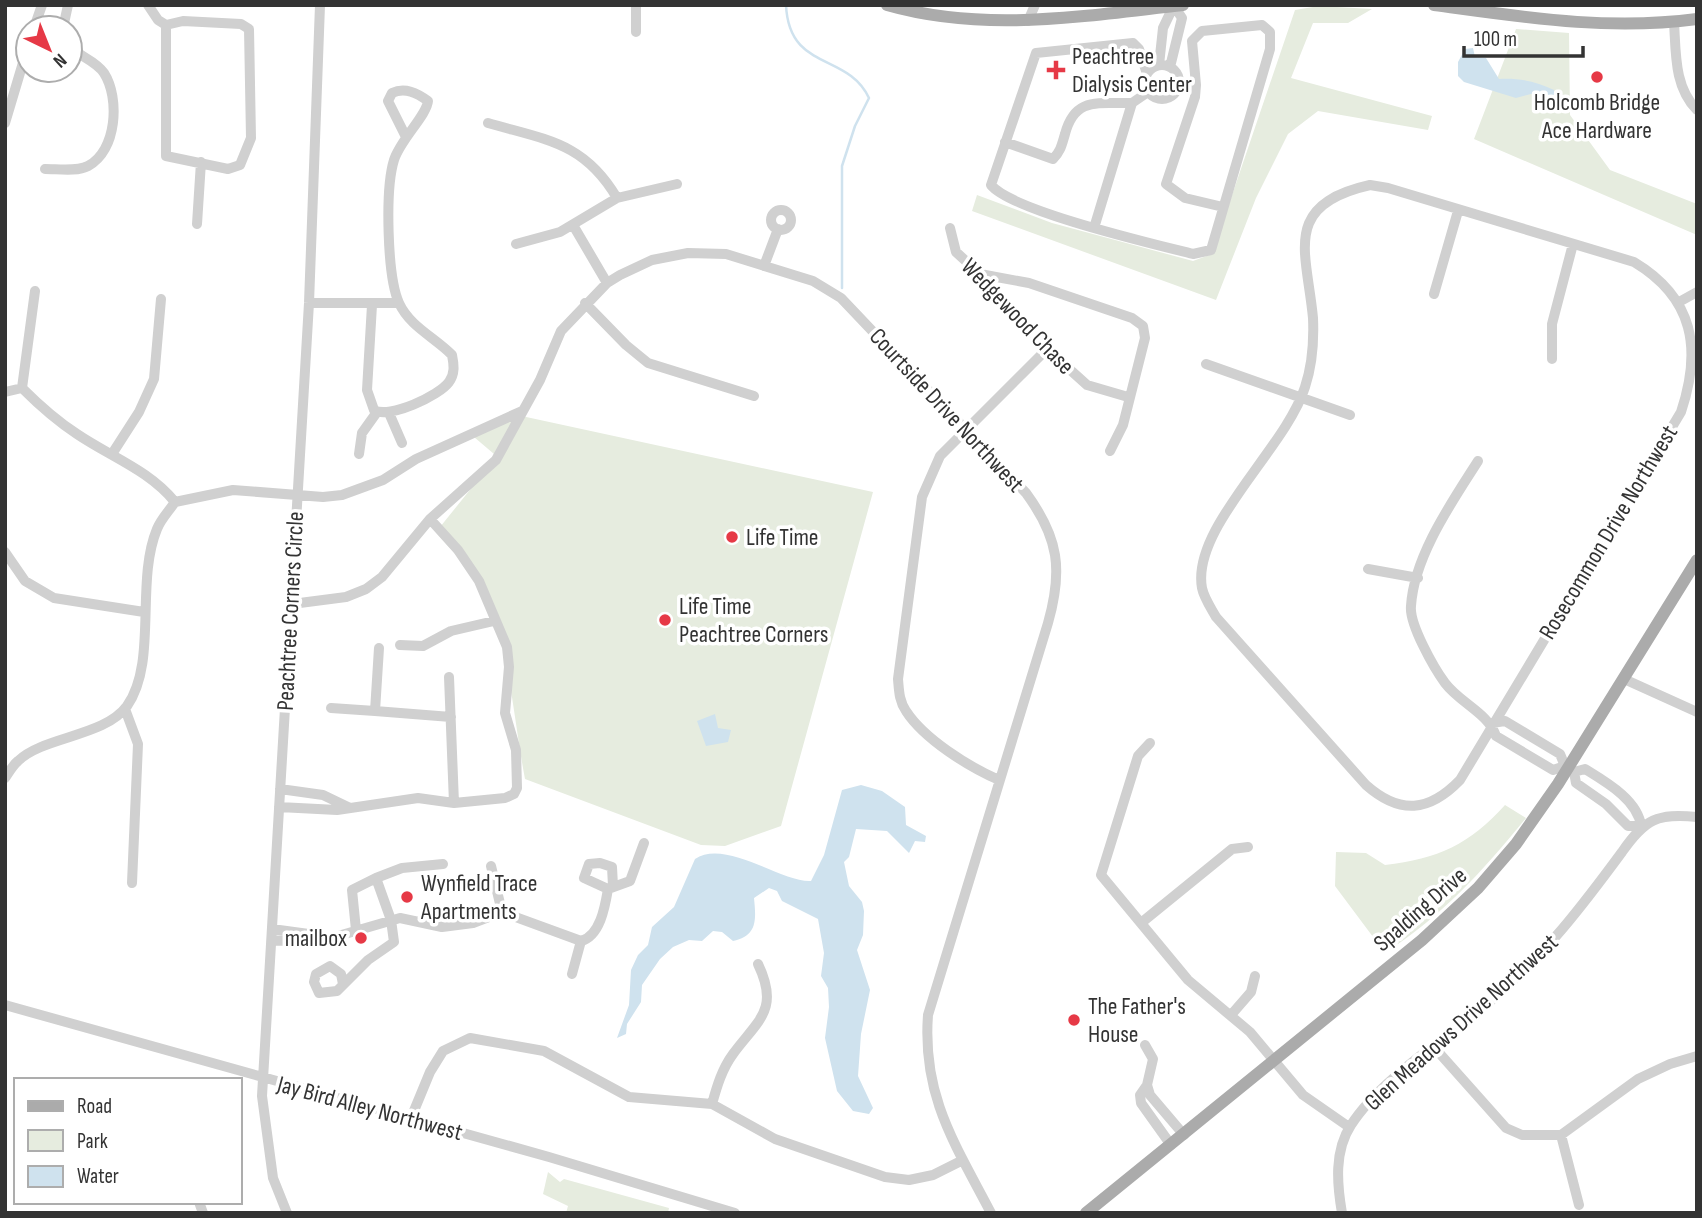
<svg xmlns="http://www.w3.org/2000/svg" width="1702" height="1218" font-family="'Sofia Sans Condensed',sans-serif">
<rect width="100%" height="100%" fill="#fff"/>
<!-- green -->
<path fill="#e6ecdf" d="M 1319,6 L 1372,9 L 1348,23 L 1313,23 L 1291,78 L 1432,116 L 1428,130 L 1318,111 L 1288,134 L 1256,198 L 1216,300 L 972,211 L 977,195 L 1052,223 L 1193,261 L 1212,254 L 1295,10 Z
M 1516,29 L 1569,33 L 1570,115 L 1610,170 L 1697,204 L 1697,235 L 1474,139 Z
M 517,415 L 873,492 L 781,826 L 725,846 L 701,845 L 525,779 C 513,716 510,649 483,591 C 473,570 451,551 436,532 L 482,475 L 494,454 L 474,437 Z
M 1505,805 L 1526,818 C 1482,872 1443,915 1385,953 L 1335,886 L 1336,852 L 1366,853 L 1385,865 C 1438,859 1470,844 1505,805 Z
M 548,1172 L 560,1182 L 564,1179 L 669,1208 L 668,1213 L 566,1213 L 568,1206 L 543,1194 Z"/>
<!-- water -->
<path fill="#cfe2ee" d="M 1473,48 L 1475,57 L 1486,58 L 1499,79 C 1519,78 1536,81 1554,90 L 1554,99 L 1531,94 L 1516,98 L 1464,82 L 1458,76 L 1458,62 L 1465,49 Z
M 715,714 L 718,728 L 731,730 L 728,742 L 706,746 L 697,721 Z
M 861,785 L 882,791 L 905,807 L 906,825 L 926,836 L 925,842 L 915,841 L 909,853 L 887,831 L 856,829 L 849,857 L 844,862 L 849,886 L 862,902 L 864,911 L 863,935 L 857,950 L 870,990 L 861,1034 L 858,1076 L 873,1108 L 869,1114 L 853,1111 L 837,1091 L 825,1038 L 829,1007 L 828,988 L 821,976 L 824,953 L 818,919 L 782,901 L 777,891 L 769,888 L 754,898 C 756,919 758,936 733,941 L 722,932 L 713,931 L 702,941 L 689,940 L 673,947 L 660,959 L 642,985 L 641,1002 L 627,1024 L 626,1034 L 617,1038 L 629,1005 L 631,970 L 638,955 L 648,945 L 652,927 L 674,907 L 695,859 C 725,838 783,883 811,881 L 824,855 L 842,790 Z"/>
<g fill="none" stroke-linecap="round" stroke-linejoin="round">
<!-- stream -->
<path stroke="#cfe2ee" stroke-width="2.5" d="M 786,5 C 789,72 848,52 869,98 L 855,126 L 842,166 L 842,288"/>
<!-- minor -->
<path stroke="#d0d0d0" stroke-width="10" d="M 148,5 L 158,20 L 166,25
M 183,21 L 241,24 L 249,29 L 251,138 L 240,165 L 228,169 L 166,156 L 166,25 Z
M 1028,21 L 1035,5
M 1674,22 C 1676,53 1674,87 1697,110
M 34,28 L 42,5
M 63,28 L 68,5
M 636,32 L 636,5
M1145 82a17 17 0 1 1 34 0a17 17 0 1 1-34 0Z
M 1159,65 L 1163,28 L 1174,5
M 1170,67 L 1182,18 L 1174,6
M 1147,74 L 1139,49 L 1133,43 L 1036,53 L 991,185 C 1012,211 1154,244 1193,254 L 1211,250 L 1270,49 L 1270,32 L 1262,25 L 1202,31 L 1192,41 L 1196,85 L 1195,97 L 1166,184 L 1185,198 L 1223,207
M 5,123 L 28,46
M 488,123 C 546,140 584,142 617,198
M 1005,142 L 1053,159 C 1061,151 1062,144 1065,134 C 1075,96 1099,104 1132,103
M 45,169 C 58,169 77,172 88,166 C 117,151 120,98 104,73 C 96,61 81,57 70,47
M 1370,185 L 1388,188 L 1634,262 C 1694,298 1702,349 1681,412 L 1460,780 C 1429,812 1400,815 1366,785 L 1216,617 C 1211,608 1204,598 1202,588 C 1191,528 1286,448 1305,387 C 1312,366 1314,341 1313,318 C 1307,252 1281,205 1370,185 Z
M771 220a10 10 0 1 1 20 0a10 10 0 1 1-20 0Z
M 197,224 L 201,162
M 573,225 L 607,283
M 950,228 L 956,252 L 980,274 L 1047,349 L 1087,385 L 1128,397
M 1094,228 L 1132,103 L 1148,92
M 516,244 L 560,232 L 617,198 L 677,184
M 764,266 L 778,229
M 980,274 L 1029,283 L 1132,318 L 1143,326 L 1145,338 L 1123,425 L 1110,451
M 35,291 L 22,388 C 39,405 57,421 77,434 C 111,457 149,470 175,502
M 1434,294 L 1458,211
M 1679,302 L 1697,292
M 309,303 L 399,303
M 585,303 L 626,345 L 648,363 L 754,396
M 372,305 L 367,390 L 374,410 C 389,419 439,396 449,382 C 455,374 454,365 452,355 C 436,338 410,327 399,303 C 387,276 385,189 394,160 C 400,140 427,115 428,101 C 417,93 405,87 392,93 L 388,101 L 405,135
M 1552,359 L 1552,324 L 1573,244
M 1206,364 L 1350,415
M 5,392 L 22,388
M 389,413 L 402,443
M 112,454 L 139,412 L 154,379 L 161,299
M 359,454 L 362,433 L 377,412
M 1478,461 C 1452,502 1414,556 1411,606 C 1409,624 1434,668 1445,683 C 1460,703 1488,713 1496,736 L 1553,770 L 1565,766
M 5,552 L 25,581 L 54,598 L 144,612
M 1368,569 L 1418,578
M 292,604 L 346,597 L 366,589 L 382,577 L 430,519 L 496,460 L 540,380 L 561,331 L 607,283 L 620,275 L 652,260 L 688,253 L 726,254 L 813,281 L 841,298 L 1026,493 C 1059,538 1063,570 1048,623 L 928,1015 C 922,1096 955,1144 991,1213
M 400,645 L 423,646 L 451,631 L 494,621
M 379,648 L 375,711 L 451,717
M 449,677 L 454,803
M 1624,679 L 1697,712
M 331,708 L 375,711
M 125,709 L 138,744 L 132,883
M 1492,723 L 1505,721 L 1560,754 L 1565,766 L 1574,772 L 1576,783 L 1606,804 L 1628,826 L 1641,826
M 1150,743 L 1138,756 L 1101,875 L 1188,980 L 1250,1032 L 1303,1095 L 1349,1127
M 1574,772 L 1585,769 C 1606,782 1638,800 1641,826
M 5,778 C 9,772 13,765 18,761 C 44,736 104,737 127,706 C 158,662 135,582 157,529 C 161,519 169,511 175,502 L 233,490 L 323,497 L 342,495 L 383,480 L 416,459 L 522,411
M 999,780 C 969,767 924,739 906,711 C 899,701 899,690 898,679 L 922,497 L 940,456 L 1047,349
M 280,789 L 323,795 L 350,808
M 279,807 L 337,810 L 418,798 L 454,803 L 505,798 L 514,794 L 517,788 L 516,750 L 505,713 L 509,667 L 507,647 L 479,581 L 458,550 L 430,519
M 491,866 L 502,912
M 608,889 L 584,878 L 589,864 L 600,863 L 612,867 L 613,886
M 1141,923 L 1232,849 L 1248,847
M 272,929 L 316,935 L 326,939
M 356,930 L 352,890 L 376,878
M 272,940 L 314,943 L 400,918 L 442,927 L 473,923 L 502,912 L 581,941 C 600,936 605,907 608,889 L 630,881 L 644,843
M 572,974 L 581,941
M 343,984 L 341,974 L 330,966 L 316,974 L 314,982 L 319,993 L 337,991 L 368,960 L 394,942 L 391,920 L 376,878 L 402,868 L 443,864
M 5,1005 L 549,1157 L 735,1213
M 1231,1015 L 1251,992 L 1255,976
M 1145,1045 L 1153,1059 L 1147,1085 L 1140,1095 L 1141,1103 L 1171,1145
M 1433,1046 L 1506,1128 L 1522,1135 L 1561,1135 L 1638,1079 L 1670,1064 L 1697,1056
M 1147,1085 L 1150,1095 L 1184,1135
M 712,1104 C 717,1086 722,1069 733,1054 C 758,1020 780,1010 758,964
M 411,1118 L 430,1072 L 443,1051 L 470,1038 L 544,1051 L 629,1097 L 712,1104 L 775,1139 L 885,1177 L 909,1180 L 933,1175 L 963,1160
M 1561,1135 L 1579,1205
M 199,1202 L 203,1213
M 287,1213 L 273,1178 L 262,1096 L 309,303 L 320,5
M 1342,1213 C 1337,1184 1334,1151 1351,1125 C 1381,1078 1450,1036 1493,999 C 1544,956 1583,905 1622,852 C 1645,819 1657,813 1697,817"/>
<!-- major -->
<path stroke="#ababab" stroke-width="12" d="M 887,5 C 985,33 1083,16 1183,5
M 1434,5 C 1523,17 1607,31 1697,19
M 1086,1213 L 1422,940 L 1478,888 L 1516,844 L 1558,784 L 1697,560"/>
</g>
<!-- markers -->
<g fill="#e63946" stroke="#fff" stroke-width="2.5">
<path d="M1052.5 59.5h7v7h7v7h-7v7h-7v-7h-7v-7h7z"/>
<circle cx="1597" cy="77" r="7"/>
<circle cx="732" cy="537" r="7"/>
<circle cx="665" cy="620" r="7"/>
<circle cx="407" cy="897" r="7"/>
<circle cx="361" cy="938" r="7"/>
<circle cx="1074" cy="1020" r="7"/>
</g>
<g text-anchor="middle" stroke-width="7" stroke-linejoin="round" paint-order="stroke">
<!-- poi labels -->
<g font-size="24" fill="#333" stroke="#fff" text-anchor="start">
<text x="1072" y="64">Peachtree<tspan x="1072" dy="28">Dialysis Center</tspan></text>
<text x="1597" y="110" text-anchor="middle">Holcomb Bridge<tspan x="1597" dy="28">Ace Hardware</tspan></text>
<text x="746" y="545">Life Time</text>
<text x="679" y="614">Life Time<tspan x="679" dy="28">Peachtree Corners</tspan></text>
<text x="421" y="891">Wynfield Trace<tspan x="421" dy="28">Apartments</tspan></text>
<text x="347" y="946" text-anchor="end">mailbox</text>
<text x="1088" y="1014">The Father's<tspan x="1088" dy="28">House</tspan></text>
</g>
<!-- street labels -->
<g font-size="24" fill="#333" stroke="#fff">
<text transform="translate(1018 316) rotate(46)" y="8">Wedgewood Chase</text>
<text transform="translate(947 410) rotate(47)" y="8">Courtside Drive Northwest</text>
<text transform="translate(1608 532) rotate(-59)" y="8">Rosecommon Drive Northwest</text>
<text transform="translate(290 611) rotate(-87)" y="8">Peachtree Corners Circle</text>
<text transform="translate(1420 909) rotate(-41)" y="8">Spalding Drive</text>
<text transform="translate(1461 1022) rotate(-42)" y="8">Glen Meadows Drive Northwest</text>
<text transform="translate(370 1108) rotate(15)" y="8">Jay Bird Alley Northwest</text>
</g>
</g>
<!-- border -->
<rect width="1702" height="1218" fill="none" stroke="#333333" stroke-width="14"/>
<!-- legend -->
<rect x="14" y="1078" width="228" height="126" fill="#ffffff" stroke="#adadad" stroke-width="2"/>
<rect x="28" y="1101" width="35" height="10" fill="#ababab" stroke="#adadad" stroke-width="2"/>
<text x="77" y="1113" font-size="21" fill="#333333">Road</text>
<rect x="28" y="1130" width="35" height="21" fill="#e6ecdf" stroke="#adadad" stroke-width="2"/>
<text x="77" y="1148" font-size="21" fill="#333333">Park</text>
<rect x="28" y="1166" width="35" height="21" fill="#cfe2ee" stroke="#adadad" stroke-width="2"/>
<text x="77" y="1183" font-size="21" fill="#333333">Water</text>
<!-- north arrow -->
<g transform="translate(49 49) rotate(137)"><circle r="33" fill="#ffffff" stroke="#adadad" stroke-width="2"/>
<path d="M0-5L12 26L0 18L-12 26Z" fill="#e63946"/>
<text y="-10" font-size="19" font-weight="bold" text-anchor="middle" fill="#333333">N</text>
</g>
<!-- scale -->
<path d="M1464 46v10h119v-10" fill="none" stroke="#333333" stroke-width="3.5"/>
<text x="1474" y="46" font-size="21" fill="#333333" stroke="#ffffff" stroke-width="5" paint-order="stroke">100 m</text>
</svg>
